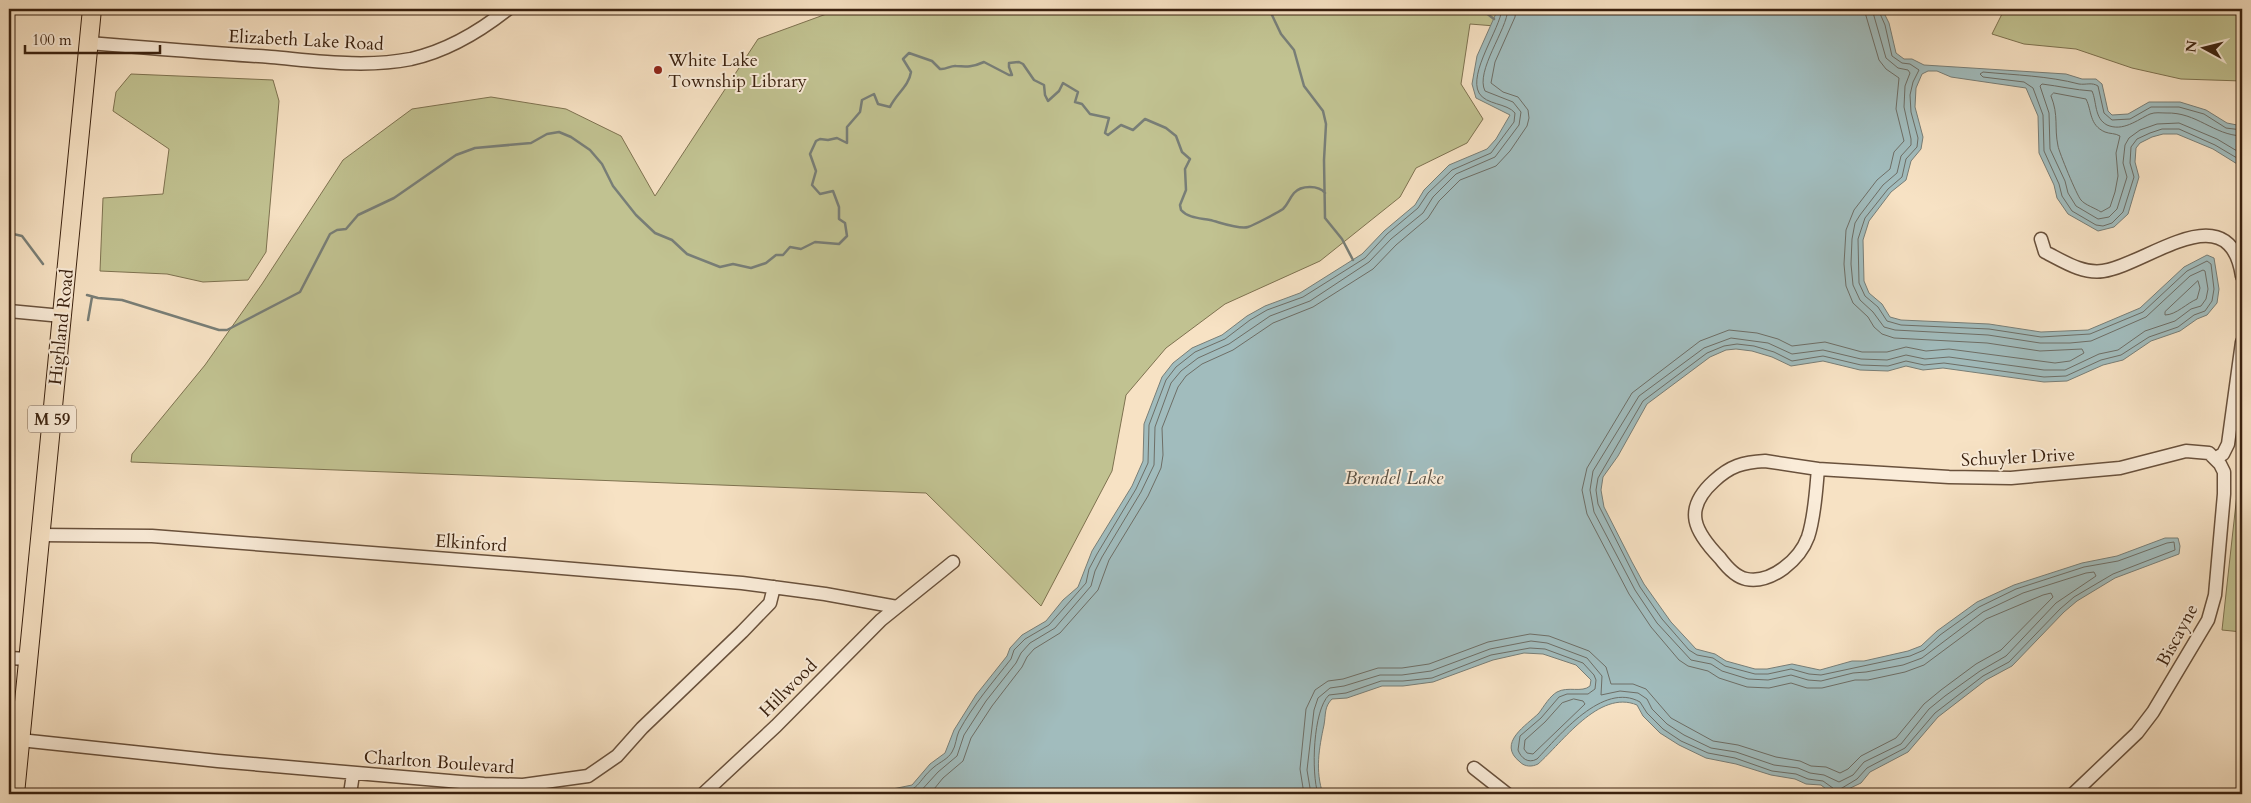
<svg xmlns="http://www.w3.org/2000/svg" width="2251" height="803" font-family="Cardo,serif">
<rect width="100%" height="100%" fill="#f7e2c4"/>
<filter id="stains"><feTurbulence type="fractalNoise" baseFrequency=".004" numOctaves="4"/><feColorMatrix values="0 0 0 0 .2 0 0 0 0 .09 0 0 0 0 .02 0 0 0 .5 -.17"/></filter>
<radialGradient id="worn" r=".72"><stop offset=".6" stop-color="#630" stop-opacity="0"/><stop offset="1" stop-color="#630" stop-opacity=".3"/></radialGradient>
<!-- green -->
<path fill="#c1c291" stroke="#7e7250" d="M 840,9 L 1874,9 L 1870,56 L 1470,24 L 1461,84 L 1483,119 L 1467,143 L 1416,168 L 1400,197 L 1320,261 L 1225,304 L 1166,348 L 1126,395 L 1112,471 L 1041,606 L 926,493 L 131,462 L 132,454 L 205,365 L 262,284 L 343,160 L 412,109 L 491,97 L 566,109 L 621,136 L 655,196 L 758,39 Z
M 2019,9 L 2242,9 L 2242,81 L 2181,79 L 2132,68 L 2076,49 L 2024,44 L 1992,34 L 2002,14 Z
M 131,74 L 273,80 L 279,101 L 266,252 L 248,280 L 203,282 L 167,274 L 100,271 L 103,198 L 163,194 L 169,149 L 113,111 L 116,92 Z
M 2242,449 L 2242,632 L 2222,630 Z"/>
<!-- water -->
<path fill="#a1bcbd" stroke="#787e77" d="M 1498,9 L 1882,9 L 1889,23 L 1896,53 L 1904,59 L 1912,59 L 1924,65 L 2066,74 L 2082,79 L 2096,79 L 2102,84 L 2108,111 L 2112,115 L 2128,114 L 2149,102 L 2180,102 L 2206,110 L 2227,123 L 2242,126 L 2242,167 L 2213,149 L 2177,134 L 2163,134 L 2152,137 L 2140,143 L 2136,148 L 2135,162 L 2139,177 L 2128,214 L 2114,227 L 2098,231 L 2068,214 L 2057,198 L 2054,185 L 2039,153 L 2038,116 L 2026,88 L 1951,77 L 1937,71 L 1928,71 L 1922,74 L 1916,88 L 1915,107 L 1923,137 L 1921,149 L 1911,161 L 1906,180 L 1891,192 L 1869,221 L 1863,240 L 1864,281 L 1869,293 L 1882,304 L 1890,317 L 1901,320 L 1989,324 L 2041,332 L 2088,330 L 2140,308 L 2184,267 L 2207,255 L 2214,258 L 2219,289 L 2217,303 L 2207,315 L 2197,319 L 2180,331 L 2151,341 L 2123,360 L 2103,365 L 2067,381 L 2044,382 L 1943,368 L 1923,370 L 1906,366 L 1888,371 L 1860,370 L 1823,361 L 1791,366 L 1772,357 L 1752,351 L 1736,349 L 1726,350 L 1710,357 L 1647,404 L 1618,456 L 1603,477 L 1601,490 L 1604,507 L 1632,562 L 1644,584 L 1671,622 L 1696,649 L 1715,654 L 1726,661 L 1755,669 L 1767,669 L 1792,664 L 1820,670 L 1852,661 L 1864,661 L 1908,651 L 1921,646 L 1937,631 L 1977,602 L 2014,585 L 2082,563 L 2117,556 L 2165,538 L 2178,538 L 2180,546 L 2179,554 L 2115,578 L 2077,601 L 2064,612 L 2012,666 L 1986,680 L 1938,717 L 1908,752 L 1870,772 L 1861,783 L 1842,792 L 1831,793 L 1821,785 L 1806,784 L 1795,779 L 1771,775 L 1736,764 L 1706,758 L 1679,745 L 1660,733 L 1643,716 L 1637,705 C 1599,689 1562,743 1538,764 C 1532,767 1525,767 1520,762 C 1496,743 1527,725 1539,713 C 1544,706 1550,696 1557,692 C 1568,686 1582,693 1590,686 L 1591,680 L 1576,665 L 1543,654 L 1524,653 L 1493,660 L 1433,682 L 1403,686 L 1382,686 L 1347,698 L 1332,699 C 1324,707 1326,714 1324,725 C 1319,748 1315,771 1323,794 L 868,794 L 912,785 L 930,764 L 945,753 L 954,730 L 976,695 L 1007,656 L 1010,648 L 1022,635 L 1046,621 L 1063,600 L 1078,587 L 1092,551 L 1132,486 L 1143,461 L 1144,424 L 1162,377 L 1173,363 L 1192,348 L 1222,335 L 1247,316 L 1265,306 L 1300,293 L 1362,254 L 1384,231 L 1415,205 L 1424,190 L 1449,165 L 1487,149 L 1496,139 L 1510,115 L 1476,98 L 1472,84 L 1477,56 Z"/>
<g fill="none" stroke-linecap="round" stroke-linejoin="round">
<!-- shore -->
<path stroke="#6e6e66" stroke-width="1" d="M 2054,93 L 2086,99 C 2092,111 2089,125 2105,132 C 2110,134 2115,133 2120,136 L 2116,153 L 2118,176 L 2115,192 L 2110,207 L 2101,212 C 2095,208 2085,205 2081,200 C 2077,196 2059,152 2058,146 C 2054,127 2059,116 2051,96 Z
M 2242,130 L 2226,128 L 2204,114 L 2179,107 L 2151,107 L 2130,119 L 2112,120 L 2104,113 L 2098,86 C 2092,82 2086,85 2079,84 C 2049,76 2015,75 1983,72 L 1980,74 L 1983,77 L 2024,82 L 2033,88 L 2043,115 L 2044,151 L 2059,184 L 2062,196 L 2072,211 L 2096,225 L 2103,226 L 2112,223 L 2123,212 L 2134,177 L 2130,163 L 2131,147 L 2137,139 L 2150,133 L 2162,129 L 2179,129 L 2215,145 L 2242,161
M 2242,136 C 2213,135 2197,112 2166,113 C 2161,113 2155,112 2150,114 C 2137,120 2123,132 2107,125 C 2094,118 2097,102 2092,91 C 2075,90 2059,86 2042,84 L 2040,86 L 2049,113 L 2050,149 L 2065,181 L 2068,193 L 2076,206 L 2098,219 L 2109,217 L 2117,209 L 2127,177 L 2123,163 L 2125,145 L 2129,138 L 2140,130 L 2157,124 L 2179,123 L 2217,139 L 2242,154
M 2198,281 L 2200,288 L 2197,299 C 2187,303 2176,315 2165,315 L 2165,312 Z
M 1574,699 L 1583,701 L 1585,704 L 1533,754 L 1527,753 L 1524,749 L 1525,740 L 1545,722 L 1562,703 Z
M 892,794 C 921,792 916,782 934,767 C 940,762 948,759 952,752 C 956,746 956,737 959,731 C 973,705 993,682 1011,659 L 1014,650 L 1025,639 L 1049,625 L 1086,583 L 1089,569 L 1097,554 L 1136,489 L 1148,463 L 1149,425 L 1166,380 L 1176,367 L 1195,352 L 1225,339 L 1250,320 L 1267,310 L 1303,297 L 1365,258 L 1387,234 L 1418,208 L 1428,193 L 1452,170 L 1491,153 L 1514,122 L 1515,113 C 1507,103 1486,105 1479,93 C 1468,73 1500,29 1502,9
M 918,794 L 938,772 L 957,756 L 964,735 L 986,701 L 1016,663 L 1021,653 L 1030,643 L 1055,628 L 1091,586 L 1095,571 L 1102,557 L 1141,492 L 1154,465 L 1155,427 L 1171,383 L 1181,371 L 1198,358 L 1229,344 L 1270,316 L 1310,301 L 1369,262 L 1391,239 L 1423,213 L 1433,197 L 1456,174 L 1495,157 L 1519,125 L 1521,112 L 1513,102 L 1485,91 C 1475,71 1507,30 1508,9
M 930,794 L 943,778 L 963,761 L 971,738 L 992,706 L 1022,667 L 1027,657 L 1034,649 L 1060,633 L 1098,590 L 1109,560 L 1148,496 L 1161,468 L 1163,455 L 1162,428 L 1178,387 L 1186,376 L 1202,364 L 1233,350 L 1273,323 L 1313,307 L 1373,269 L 1396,245 L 1428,218 L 1439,201 L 1460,180 L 1496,166 L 1510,151 L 1527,126 L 1529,118 L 1528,110 L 1518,97 L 1503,92 L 1491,83 L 1495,62 L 1515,17 L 1516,9
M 1304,794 L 1300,769 L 1306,709 L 1315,690 L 1328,681 L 1343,679 L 1378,668 L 1402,668 L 1429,664 L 1488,642 L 1530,634 L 1549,636 L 1589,651 L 1606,667 L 1611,684 L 1633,684 L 1646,689 L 1671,718 L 1713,741 L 1738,745 L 1776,757 L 1800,761 L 1811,766 L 1826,767 L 1840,773 L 1848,769 L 1861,756 L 1896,738 L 1924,704 L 1941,690 L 1976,664 L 2001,650 L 2053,597 L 2051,593 L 2043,595 L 1986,619 L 1924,665 L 1905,672 L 1868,680 L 1855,680 L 1822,688 L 1807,688 L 1791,683 L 1769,688 L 1747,687 L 1719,678 L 1708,671 L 1688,666 L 1679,660 L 1651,627 L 1629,594 L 1587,514 L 1582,490 L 1587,468 L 1632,393 L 1700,341 L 1729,330 L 1757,333 L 1778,339 L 1792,346 L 1825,342 L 1862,352 L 1887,352 L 1906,347 L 1926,351 L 1949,349 L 2055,363 L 2070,361 L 2084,353 L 2082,349 L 2040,351 L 1987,343 L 1894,338 L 1882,334 L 1874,327 L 1868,317 L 1853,303 L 1846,286 L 1844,264 L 1846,230 L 1854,210 L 1877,180 L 1890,169 L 1894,152 L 1904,141 L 1896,109 L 1899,78 L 1886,69 L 1879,60 L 1864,9
M 1311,794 L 1307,770 L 1314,710 L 1318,698 L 1330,688 L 1344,686 L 1380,675 L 1402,675 L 1431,671 L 1490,649 L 1531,641 L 1547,643 L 1587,658 L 1602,676 L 1601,695 L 1620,691 L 1638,693 L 1647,699 L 1652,709 L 1667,724 L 1684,735 L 1711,748 L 1736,752 L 1774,765 L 1798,768 L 1810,773 L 1824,775 L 1839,782 L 1853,775 L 1864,762 L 1901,744 L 1929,709 L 1945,696 L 1980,671 L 2006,656 L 2056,603 L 2096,576 L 2094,572 L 2086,573 L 2023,593 L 1983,612 L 1922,658 L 1903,665 L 1866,672 L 1853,673 L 1821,681 L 1808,680 L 1791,675 L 1768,680 L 1748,679 L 1722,671 L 1711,664 L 1691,660 L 1657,623 L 1635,590 L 1594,512 L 1590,490 L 1593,471 L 1639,396 L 1704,348 L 1731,338 L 1768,343 L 1792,354 L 1823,350 L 1861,359 L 1887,360 L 1906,355 L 1925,359 L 1949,357 L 2044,370 L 2065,370 L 2099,354 L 2118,350 L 2145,331 L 2175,321 L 2191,309 L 2201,306 L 2206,299 L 2208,289 L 2205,271 L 2203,270 L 2190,276 L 2146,317 L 2091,341 L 2070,343 L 2040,343 L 1988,335 L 1895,330 L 1884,327 L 1873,312 L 1860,300 L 1853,285 L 1851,264 L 1852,239 L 1855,223 L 1860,215 L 1883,185 L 1897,173 L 1901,156 L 1911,145 L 1911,139 L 1904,107 L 1905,86 L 1910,73 L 1908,70 L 1898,68 L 1886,58 L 1872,9
M 1318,794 C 1311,773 1313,710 1329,695 L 1346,693 L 1381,681 L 1403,681 L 1432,678 L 1491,655 L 1530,648 L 1545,649 L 1583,663 L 1594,675 L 1596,680 L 1595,689 L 1588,694 L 1567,694 L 1559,697 L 1541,718 L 1520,736 L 1518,750 C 1521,758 1528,764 1537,759 C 1559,736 1603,681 1640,702 L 1647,713 L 1663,729 L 1681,741 L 1708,753 L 1735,758 L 1772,771 L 1796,774 L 1808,779 L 1823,781 L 1837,791 L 1857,779 L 1867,768 L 1905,748 L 1935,713 L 1983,676 L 2009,662 L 2060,609 L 2074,597 L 2113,574 L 2175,550 L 2174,542 L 2167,543 L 2118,561 L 2084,567 L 2016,589 L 1979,607 L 1940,635 L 1924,650 L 1910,656 L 1821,675 L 1809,674 L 1791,669 L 1768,674 L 1755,674 L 1725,666 L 1713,658 L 1697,655 L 1689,650 L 1662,619 L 1640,587 L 1598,504 L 1596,490 L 1598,478 L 1643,401 L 1707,353 L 1724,346 L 1737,344 L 1754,346 L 1774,352 L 1792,361 L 1823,356 L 1861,365 L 1888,366 L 1906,361 L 1924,365 L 1944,363 L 2044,377 L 2066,376 L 2101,360 L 2121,355 L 2149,337 L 2178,327 L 2194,315 L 2205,311 L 2212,301 L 2214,289 L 2211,264 L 2207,261 L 2187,271 L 2143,312 L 2090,334 L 2041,337 L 1989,329 L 1901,325 L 1887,321 L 1878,307 L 1865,296 L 1859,283 L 1858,239 L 1865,218 L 1888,189 L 1902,177 L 1906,159 L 1917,147 L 1918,138 L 1911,112 L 1910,95 L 1913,82 L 1919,70 L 1910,64 L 1902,63 L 1892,56 L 1885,25 L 1878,9"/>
<!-- stream -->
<path stroke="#787e77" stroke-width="2.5" d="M 1273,9 L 1271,13 L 1281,34 L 1294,50 L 1304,86 L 1323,111 L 1326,124 L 1324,160 L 1325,218 L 1342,239 L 1353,260
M 1481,9 L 1494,19
M 9,233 L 22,236 L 43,264
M 87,295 L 98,298 L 122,300 L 219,330 L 227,330 L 300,292 L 330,234 L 337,230 L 346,229 L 358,215 L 394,198 L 456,155 L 475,148 L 531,143 L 547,134 L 559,132 L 571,137 L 590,150 L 602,164 L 613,186 L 636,215 L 655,233 L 672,240 L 687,254 L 720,267 L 733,264 L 751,268 L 766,263 L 776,255 L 783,255 L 790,247 L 801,249 L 815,242 L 839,244 L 847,236 L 845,223 L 839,219 L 839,207 L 833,191 L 820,194 L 812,185 L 816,171 L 810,154 L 816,141 L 820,139 L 828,140 L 837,138 L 847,143 L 847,127 L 860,112 L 862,100 L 874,94 L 878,104 L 890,107 C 896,94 909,86 911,72 L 903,59 L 909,53 L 932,61 L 940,69 C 946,70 951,65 956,66 C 967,67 973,67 984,62 L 1009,75 L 1012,75 L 1009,67 L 1009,63 L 1019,62 L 1023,64 L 1034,80 L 1044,85 L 1045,95 L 1048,101 L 1059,91 L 1063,83 L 1078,92 L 1075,102 L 1082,104 L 1090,114 L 1109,118 L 1105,133 L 1108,135 L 1121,125 L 1133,130 L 1145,119 L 1166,128 L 1176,136 L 1182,152 L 1190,159 L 1185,169 L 1186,190 L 1180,205 L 1181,210 C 1188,218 1200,218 1210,220 C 1219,222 1240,230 1248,227 C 1254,225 1277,213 1283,209 C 1288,204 1289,199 1294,193 C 1301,185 1319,185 1325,193
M 88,320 L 92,297"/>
<!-- minor casing -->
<g stroke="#69513c" stroke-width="15">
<path id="minor" d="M 89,43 C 149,48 210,53 271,57 C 317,61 365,68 411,59 C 447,51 479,32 508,9
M 2041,239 L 2045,252 C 2063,261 2082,274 2103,271 C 2146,265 2229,192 2242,276
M 9,311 L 62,316
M 2216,458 L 2223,454 L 2228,444 L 2242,342
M 1765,461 L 1818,469 C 1816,490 1815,516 1808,537 C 1800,559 1772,584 1746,579 C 1736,577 1726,566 1720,558 C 1695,532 1682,510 1714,481 C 1730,466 1743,462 1765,461 Z
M 1818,469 L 1949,477 L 2011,478 L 2120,468 L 2186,451 L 2209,453 L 2220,464 L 2224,472 L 2224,494 L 2215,595 L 2208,620 L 2153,712 L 2137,733 L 2073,794
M 40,535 L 152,536 L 514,564 L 742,583 L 825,594 L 897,607
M 9,658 L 28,659
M 20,740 L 218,761 L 484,784 L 523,785 L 588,776 L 617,756 L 642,728 L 742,632 L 770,603 L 774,587
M 1474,768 L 1507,794
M 350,794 L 353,774
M 703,794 L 776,726 L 881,620 L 953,562"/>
</g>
<!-- highway casing -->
<g stroke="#3a210f" stroke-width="20">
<path id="highway" d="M 15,794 L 92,9"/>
</g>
<!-- minor -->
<use href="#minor" stroke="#faecd9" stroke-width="12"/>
<!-- highway -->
<use href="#highway" stroke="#f7e2c4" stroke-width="18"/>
</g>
<!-- markers -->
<circle fill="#8f2418" stroke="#faecd9" stroke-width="2" cx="658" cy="70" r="5"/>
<g text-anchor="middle" stroke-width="4" stroke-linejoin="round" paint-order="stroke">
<!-- shield labels -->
<rect fill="#faecd9" stroke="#745e4c" stroke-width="1" x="28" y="405.5" width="48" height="27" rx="4"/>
<g font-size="16" font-weight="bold" fill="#3a210f">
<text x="52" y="425">M 59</text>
</g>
<!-- street labels -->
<g font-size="18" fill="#3a210f" stroke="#faecd9">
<text transform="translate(306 40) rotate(3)" y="6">Elizabeth Lake Road</text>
<text transform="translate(61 327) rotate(-84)" y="6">Highland Road</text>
<text transform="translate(2018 457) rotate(-3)" y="6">Schuyler Drive</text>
<text transform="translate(471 543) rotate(4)" y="6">Elkinford</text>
<text transform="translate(2177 635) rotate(-62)" y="6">Biscayne</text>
<text transform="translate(788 688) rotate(-45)" y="6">Hillwood</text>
<text transform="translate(439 762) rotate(4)" y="6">Charlton Boulevard</text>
</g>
<!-- poi labels -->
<g font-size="18" fill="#3a210f" stroke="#faecd9" text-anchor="start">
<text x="668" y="66">White Lake<tspan x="668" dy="21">Township Library</tspan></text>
</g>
<!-- water labels -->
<g font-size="19" font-style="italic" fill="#595043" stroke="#faecd9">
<text x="1394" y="484">Brendel Lake</text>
</g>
</g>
<!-- margin -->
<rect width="2251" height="803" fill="none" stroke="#f7e2c4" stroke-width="30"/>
<rect x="10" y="10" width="2231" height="783" fill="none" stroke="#3a210f" stroke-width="2.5"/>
<rect x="15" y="15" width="2221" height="773" fill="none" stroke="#3a210f"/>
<!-- north arrow -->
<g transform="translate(2204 48) rotate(277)" stroke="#faecd9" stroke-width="4" paint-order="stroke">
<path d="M0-4L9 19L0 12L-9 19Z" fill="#3a210f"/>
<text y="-8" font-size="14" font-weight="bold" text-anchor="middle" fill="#3a210f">N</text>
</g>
<!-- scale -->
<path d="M25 45v8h135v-8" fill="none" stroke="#3a210f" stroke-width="2.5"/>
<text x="32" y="45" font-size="15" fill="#3a210f" stroke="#faecd9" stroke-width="4" paint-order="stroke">100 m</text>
<rect width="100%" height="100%" filter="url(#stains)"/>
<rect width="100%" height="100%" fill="url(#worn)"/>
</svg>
